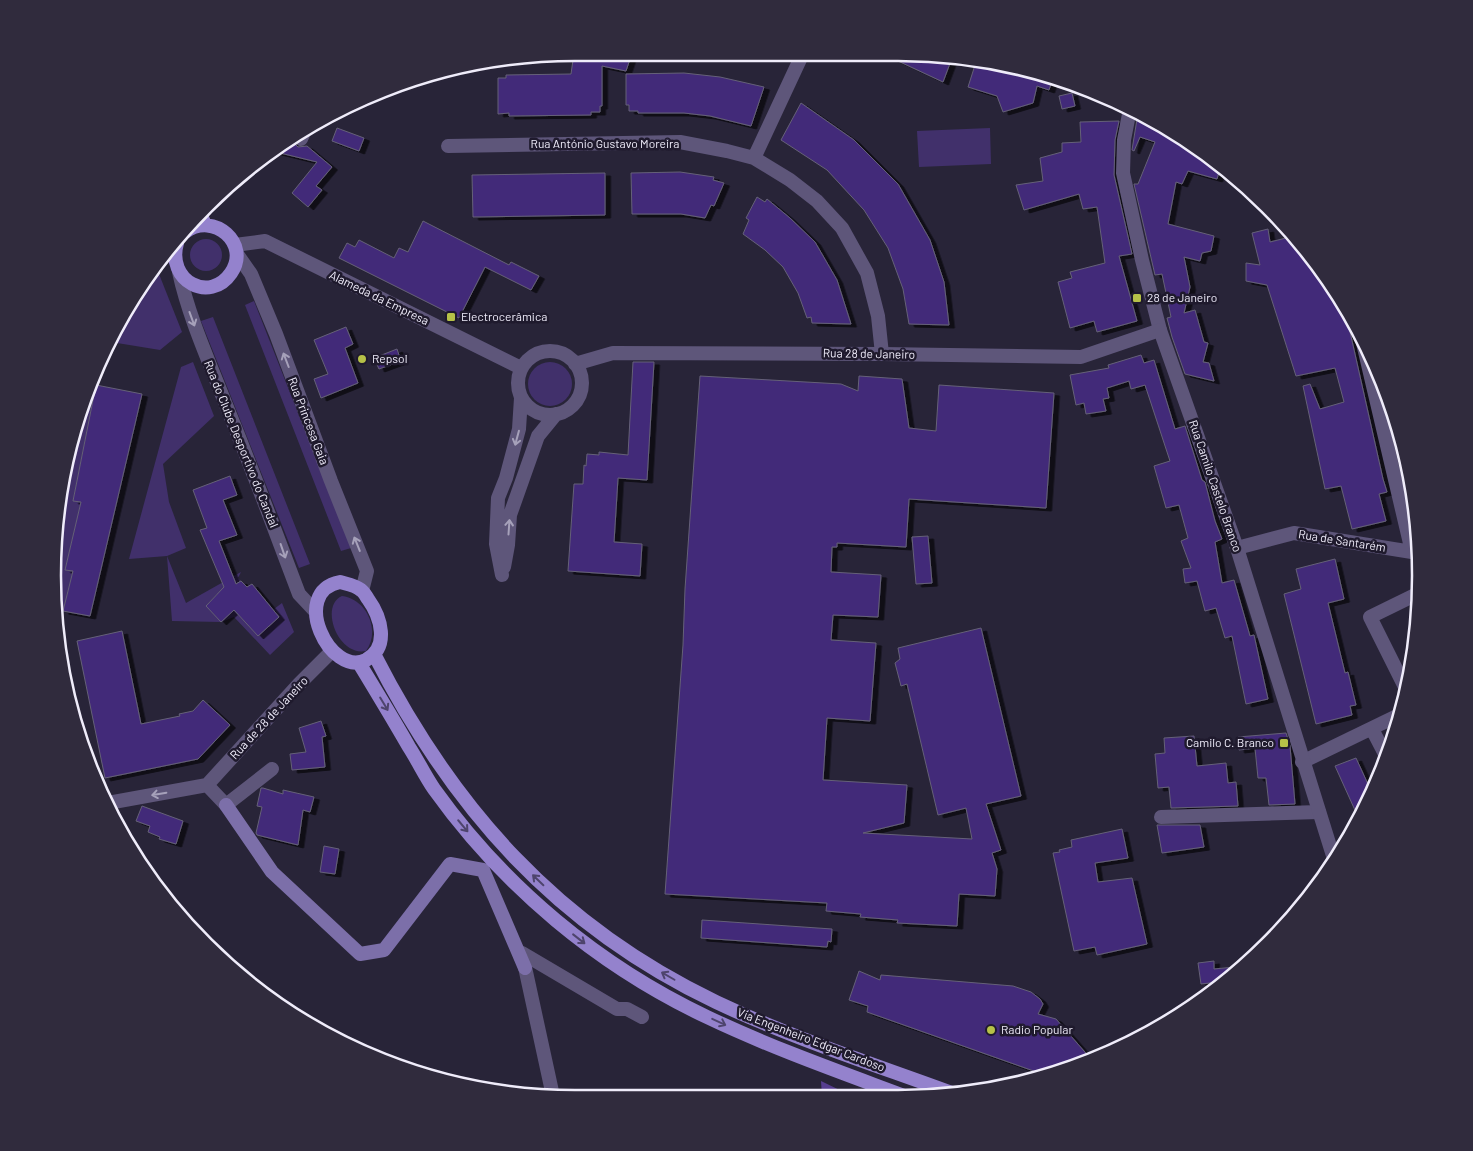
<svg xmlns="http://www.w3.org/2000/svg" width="1473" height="1151" font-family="Barlow,sans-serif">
<defs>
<filter id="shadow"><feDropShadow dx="5.5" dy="3" stdDeviation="0" flood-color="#0009"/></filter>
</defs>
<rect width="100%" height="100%" fill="#282438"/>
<!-- green -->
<path fill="#41306b" d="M 990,128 L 991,164 L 919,167 L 917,131 Z
M190 255a16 16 0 1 1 32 0a16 16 0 1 1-32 0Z
M 157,269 L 182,332 L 160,350 L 111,342 L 122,314 Z
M 254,301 L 351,548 L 341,551 L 245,305 Z
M 213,317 L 310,564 L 299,568 L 201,321 Z
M 193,362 L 214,416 L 163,464 L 169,502 L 186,548 L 167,556 L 186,603 L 241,572 L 238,578 L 241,581 L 221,596 L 217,594 L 206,606 L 221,622 L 234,610 L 258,636 L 279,617 L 274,609 L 282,603 L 294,632 L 270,655 L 234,617 L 221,622 L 172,621 L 167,556 L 129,559 L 181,367 Z
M528 384a22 22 0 1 1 44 0a22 22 0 1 1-44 0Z
M 92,388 L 95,389 L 73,501 L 81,502 L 65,570 L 73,571 L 59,627 L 53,576 L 70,440 Z
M 342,596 C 367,599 381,631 366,651 C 338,657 319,606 342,596 Z"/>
<!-- forest -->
<path fill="#573e90" d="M 821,1081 L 856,1098 L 822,1098 Z"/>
<!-- building -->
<path fill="#432979" stroke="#656178" filter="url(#shadow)" d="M 574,53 L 632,53 L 626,71 L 602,66 L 602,106 L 600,106 L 600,112 L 591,112 L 591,115 L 509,116 L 509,113 L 498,114 L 498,78 L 506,78 L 506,75 L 571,74 Z
M 881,53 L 931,54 L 952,58 L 943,82 Z
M 976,62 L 1015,70 L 1053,78 L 1049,90 L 1037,86 L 1033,103 L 1003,112 L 997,96 L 968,87 Z
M 684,73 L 720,77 L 764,87 L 751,126 L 710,116 L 684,113 L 638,113 L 638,111 L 629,111 L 629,105 L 626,105 L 626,74 Z
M 1072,93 L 1075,106 L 1062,109 L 1059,96 Z
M 801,103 L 854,140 L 898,184 L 930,240 L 944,282 L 949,325 L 909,324 L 903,289 L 888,248 L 864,210 L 827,170 L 781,140 Z
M 1138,113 L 1149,118 L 1146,123 L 1178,136 L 1221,165 L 1217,179 L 1188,171 L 1182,184 L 1176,182 L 1168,224 L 1214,236 L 1211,251 L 1202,253 L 1200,261 L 1184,257 L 1190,287 L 1184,313 L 1195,310 L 1204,342 L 1208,343 L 1203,362 L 1209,363 L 1214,381 L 1185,374 L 1172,337 L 1167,318 L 1171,317 L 1162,274 L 1155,275 L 1134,184 L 1138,184 L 1155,142 L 1140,137 L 1134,151 L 1132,150 Z
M 1119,121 L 1115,140 L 1114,175 L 1132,254 L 1119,256 L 1137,321 L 1097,332 L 1094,321 L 1070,328 L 1058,282 L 1072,278 L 1070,272 L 1105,263 L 1097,207 L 1083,209 L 1079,194 L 1024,210 L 1016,185 L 1043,181 L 1040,158 L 1062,152 L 1062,143 L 1081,142 L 1080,122 Z
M 337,128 L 364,138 L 359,151 L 332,141 Z
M 290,141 L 293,142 L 298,147 L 307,146 L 332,167 L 316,186 L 322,190 L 308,207 L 292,193 L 317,162 L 276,152 Z
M 680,172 L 714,177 L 713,180 L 724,183 L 714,206 L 711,205 L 705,218 L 681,214 L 632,214 L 631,173 Z
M 605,173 L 605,215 L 473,217 L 472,175 Z
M 757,197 L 765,202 L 767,199 L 790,218 L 815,242 L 837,280 L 851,324 L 812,323 L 811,317 L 807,318 L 798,293 L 783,267 L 765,250 L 743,234 L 749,220 L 746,218 Z
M 423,221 L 509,265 L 511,262 L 539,276 L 531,290 L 485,267 L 459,318 L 339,258 L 347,243 L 355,247 L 359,240 L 394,258 L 399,248 L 408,252 Z
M 1268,229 L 1270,242 L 1294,236 L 1344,305 L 1383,479 L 1387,492 L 1379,494 L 1386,521 L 1352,529 L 1341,486 L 1325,489 L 1303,386 L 1310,384 L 1320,409 L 1344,402 L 1335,368 L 1296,376 L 1267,285 L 1246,281 L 1246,263 L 1260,265 L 1252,233 Z
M 346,327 L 353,344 L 345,348 L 358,383 L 321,398 L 314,379 L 328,374 L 314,340 Z
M 397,349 L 401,361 L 379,369 L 374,358 Z
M 1141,355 L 1144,363 L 1154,360 L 1175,429 L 1185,426 L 1202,480 L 1205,482 L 1215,521 L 1222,539 L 1215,542 L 1222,583 L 1234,580 L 1250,636 L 1254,635 L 1268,699 L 1246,704 L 1232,636 L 1225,638 L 1216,608 L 1205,611 L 1197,581 L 1185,583 L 1183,569 L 1191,568 L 1181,541 L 1188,538 L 1179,505 L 1166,508 L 1154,466 L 1170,461 L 1145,385 L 1131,389 L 1129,381 L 1107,388 L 1109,398 L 1103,399 L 1106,411 L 1086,414 L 1084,403 L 1076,405 L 1070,375 L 1109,368 L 1108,365 Z
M 633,362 L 654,362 L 647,480 L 618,478 L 614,542 L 642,544 L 640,576 L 568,571 L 574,484 L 583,484 L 584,465 L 586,466 L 587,454 L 599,455 L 599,452 L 628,455 Z
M 700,376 L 841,384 L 858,391 L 859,376 L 902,379 L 909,428 L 936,431 L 939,385 L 1054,393 L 1046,508 L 909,499 L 906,547 L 837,543 L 837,547 L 832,547 L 831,572 L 881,575 L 878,617 L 833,615 L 831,640 L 876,643 L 870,721 L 827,718 L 823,780 L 907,785 L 904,823 L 863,833 L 972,839 L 966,808 L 938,815 L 907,684 L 901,686 L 895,663 L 900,659 L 898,648 L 981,628 L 1021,796 L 986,804 L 1001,850 L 992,853 L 997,869 L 995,896 L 959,894 L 957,926 L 897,923 L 898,920 L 860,917 L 861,914 L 826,911 L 827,903 L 665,894 L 683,645 L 685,589 Z
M 96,385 L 142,394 L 90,616 L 63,611 L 73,571 L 65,570 L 81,502 L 73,501 Z
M 230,476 L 237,495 L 223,500 L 237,535 L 219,541 L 236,584 L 241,581 L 247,587 L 252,584 L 279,617 L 258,636 L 234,610 L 221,622 L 206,606 L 224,587 L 200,530 L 207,528 L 193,490 Z
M 928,536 L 932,583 L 916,584 L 912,537 Z
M 1335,559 L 1344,599 L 1328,603 L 1345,673 L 1348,672 L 1356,705 L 1350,706 L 1352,715 L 1316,724 L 1284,594 L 1301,589 L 1296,569 Z
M 122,631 L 141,724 L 180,716 L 179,714 L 193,711 L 203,700 L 230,725 L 198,759 L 105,778 L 77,641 Z
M 321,721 L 326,736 L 322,737 L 325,767 L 292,770 L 290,754 L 306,752 L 299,728 Z
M 1286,733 L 1290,746 L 1295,804 L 1269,805 L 1266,778 L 1258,778 L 1255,748 L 1239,750 L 1238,737 Z
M 1194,736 L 1197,766 L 1226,763 L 1228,783 L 1236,782 L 1238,806 L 1171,808 L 1169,787 L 1158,788 L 1155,754 L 1165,753 L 1164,738 Z
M 1356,758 L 1372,793 L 1367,807 L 1359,819 L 1335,766 Z
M 261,788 L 263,788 L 283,794 L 283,790 L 314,797 L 310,812 L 303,810 L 298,845 L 257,835 L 256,833 L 262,807 L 257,806 Z
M 142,806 L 183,821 L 176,844 L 159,839 L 160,837 L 148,832 L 150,826 L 136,821 Z
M 1157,825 L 1200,825 L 1204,847 L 1162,853 Z
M 1122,829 L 1128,858 L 1095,863 L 1098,882 L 1132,878 L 1147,944 L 1097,955 L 1095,947 L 1074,951 L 1053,853 L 1060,852 L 1059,850 L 1072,847 L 1071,840 Z
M 324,846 L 339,849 L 335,874 L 320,872 Z
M 702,920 L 832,929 L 831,942 L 828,941 L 827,947 L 701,938 Z
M 1214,961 L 1214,969 L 1245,966 L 1226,981 L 1201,984 L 1198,963 Z
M 859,971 L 880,980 L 881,975 L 1013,986 L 1031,992 L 1040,999 L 1043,1004 L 1038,1014 L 1056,1019 L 1091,1059 L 1065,1071 L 1045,1075 L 867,1012 L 868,1006 L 849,1000 Z"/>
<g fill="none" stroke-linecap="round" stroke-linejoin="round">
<!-- minor -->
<path stroke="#5e567a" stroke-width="14" d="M 1130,109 L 1124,140 L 1123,173 L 1142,260 L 1160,330
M 301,139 L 305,130
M 448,146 L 680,142 L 727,151 L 754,158 L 790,180 L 817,201 L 842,228 L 867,273 L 878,316 L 882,354
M 754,158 L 803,53
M 237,254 L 251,274 L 276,334 L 331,481 L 367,571 L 362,591
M 179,272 C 189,318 209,361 226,405 C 252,468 275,531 299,594 L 314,610
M 1362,339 L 1412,552
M 1237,548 L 1294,533 L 1418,553
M 1406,689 L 1370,617 L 1419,593
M 1372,729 L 1386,756
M 1302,762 L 1401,714
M 207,785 L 226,805 L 272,769
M 108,803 L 207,785 L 299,684 L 332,651
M 1161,817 L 1319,812
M 522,953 L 617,1009 L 627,1009 L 642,1017"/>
<!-- tertiary -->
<path stroke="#5e567a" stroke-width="14" d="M 235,245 L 265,241 L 521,368
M518 383a32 32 0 1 1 64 0a32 32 0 1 1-64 0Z
M 575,364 L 613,353 L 882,354 L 1081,357 L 1160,330 L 1237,548 L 1334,859
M 504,567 L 508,545 L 510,515 L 538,436 L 556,414
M 502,575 L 496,544 L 498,498 L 506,478 L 519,429 L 521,398
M 523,958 L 553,1096"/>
<!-- secondary -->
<path stroke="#7c6fa9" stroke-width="14" d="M 226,805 L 272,872 L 360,954 L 384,950 L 450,864 L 483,870 L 525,968"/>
<!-- primary -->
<path stroke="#9482cd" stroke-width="14" d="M 200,213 L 205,225
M 177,243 C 166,281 210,304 231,273 C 251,244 214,211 185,232
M 340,582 C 347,584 355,585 361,590 C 364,592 366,596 368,599 C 381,617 390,647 366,660 C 330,678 289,592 340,582 Z
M 374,654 C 453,809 557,926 716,1002 C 792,1038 873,1064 952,1093
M 359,663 C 376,691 393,719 409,747 C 418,761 425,776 434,789 C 504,887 599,966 707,1017 C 772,1048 840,1072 907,1097"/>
</g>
<!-- one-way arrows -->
<defs><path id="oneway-shaft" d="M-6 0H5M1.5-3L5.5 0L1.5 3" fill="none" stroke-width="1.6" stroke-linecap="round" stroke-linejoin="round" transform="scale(1.25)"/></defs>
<g stroke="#a6a1ba">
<use href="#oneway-shaft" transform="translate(192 319) rotate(70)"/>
<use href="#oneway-shaft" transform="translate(286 360) rotate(-111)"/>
<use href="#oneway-shaft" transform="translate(517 438) rotate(105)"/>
<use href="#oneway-shaft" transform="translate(509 527) rotate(-86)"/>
<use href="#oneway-shaft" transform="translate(357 544) rotate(-112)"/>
<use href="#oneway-shaft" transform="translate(283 551) rotate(71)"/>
<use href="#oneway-shaft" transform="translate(159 794) rotate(170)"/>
</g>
<g stroke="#4e446d">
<use href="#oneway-shaft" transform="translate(384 704) rotate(59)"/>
<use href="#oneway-shaft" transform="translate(463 826) rotate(50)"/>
<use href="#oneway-shaft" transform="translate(538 880) rotate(-136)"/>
<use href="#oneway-shaft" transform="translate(579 939) rotate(38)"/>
<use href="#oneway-shaft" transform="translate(668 976) rotate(-150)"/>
<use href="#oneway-shaft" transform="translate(719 1022) rotate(25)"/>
</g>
<!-- markers -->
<g fill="#b6c148" stroke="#1f1a2d" stroke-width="2">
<rect x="1132" y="293" width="10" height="10" rx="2.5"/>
<rect x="446" y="312" width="10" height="10" rx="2.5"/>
<circle cx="362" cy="359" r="5"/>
<rect x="1279" y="738" width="10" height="10" rx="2.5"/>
<circle cx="991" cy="1030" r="5"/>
</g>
<g text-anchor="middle" stroke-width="5" stroke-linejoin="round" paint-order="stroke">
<!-- street labels -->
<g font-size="12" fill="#efecfa" stroke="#1f1a2d">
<text x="605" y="148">Rua António Gustavo Moreira</text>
<text transform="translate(379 298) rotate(26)" y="4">Alameda da Empresa</text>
<text transform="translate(869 354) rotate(1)" y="4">Rua 28 de Janeiro</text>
<text transform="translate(308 421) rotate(69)" y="4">Rua Princesa Gaia</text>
<text transform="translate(241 444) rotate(68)" y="4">Rua do Clube Desportivo do Candal</text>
<text transform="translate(1215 486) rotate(71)" y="4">Rua Camilo Castelo Branco</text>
<text transform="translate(1342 541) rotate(9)" y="4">Rua de Santarém</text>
<text transform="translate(269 718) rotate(-47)" y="4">Rua de 28 de Janeiro</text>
<text transform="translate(811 1040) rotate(21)" y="4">Via Engenheiro Edgar Cardoso</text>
</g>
<!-- poi labels -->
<g font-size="12" fill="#efecfa" stroke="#1f1a2d" text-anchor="start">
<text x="1147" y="302">28 de Janeiro</text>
<text x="461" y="321">Electrocerâmica</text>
<text x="372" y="363">Repsol</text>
<text x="1274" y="747" text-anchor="end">Camilo C. Branco</text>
<text x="1001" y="1034">Radio Popular</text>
</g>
</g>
<!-- crop -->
<path d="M0 0H1473V1151H0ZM575 61H898A514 514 0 0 1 1412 575V576A514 514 0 0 1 898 1090H575A514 514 0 0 1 61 576V575A514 514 0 0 1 575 61Z" fill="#302b3d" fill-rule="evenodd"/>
<path fill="none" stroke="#efecfa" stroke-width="2.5" d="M575 61H898A514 514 0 0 1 1412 575V576A514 514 0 0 1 898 1090H575A514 514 0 0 1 61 576V575A514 514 0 0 1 575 61Z"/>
</svg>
